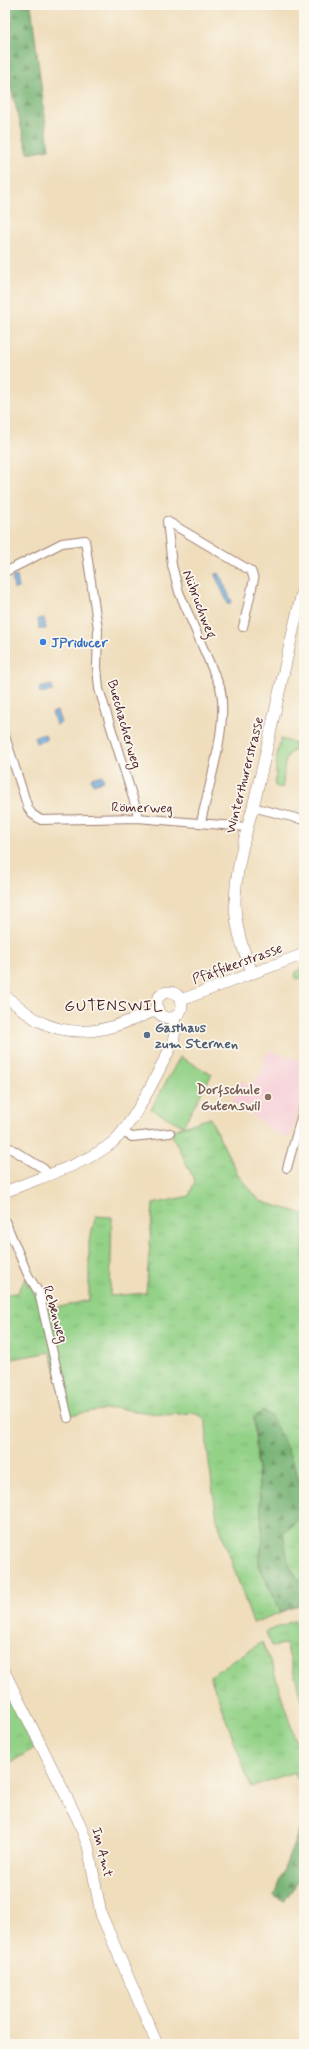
<svg xmlns="http://www.w3.org/2000/svg" width="309" height="2049" font-family="Mynerve,sans-serif">
<defs>
<pattern id="grass-tufts" width="24" height="20" patternUnits="userSpaceOnUse"><rect width="24" height="20" fill="#93d187"/><path d="M3 7l-1-3M5 7V3M7 7l1-3M15 17l-1-3M17 17v-4M19 17l1-3" fill="none" stroke="#80b375"/></pattern>
<pattern id="forest-firs" width="22" height="20" patternUnits="userSpaceOnUse"><rect width="22" height="20" fill="#76b374"/><path d="M5 1l3.5 6h-7zM16 11l3.5 6h-7z" fill="#63915f"/></pattern>
</defs>
<rect width="100%" height="100%" fill="#fbf7ec"/>
<filter id="ink" filterUnits="userSpaceOnUse"><feTurbulence type="fractalNoise" baseFrequency=".025" numOctaves="2"/><feDisplacementMap in="SourceGraphic" scale="8" xChannelSelector="R" yChannelSelector="G"/><feConvolveMatrix kernelMatrix="1 2 1 2 8 2 1 2 1" color-interpolation-filters="sRGB"/></filter>
<filter id="wash" filterUnits="userSpaceOnUse"><feTurbulence type="fractalNoise" baseFrequency=".012" numOctaves="4" result="noise"/><feDisplacementMap in="SourceGraphic" scale="16" xChannelSelector="R" yChannelSelector="G"/><feGaussianBlur stdDeviation="0.9" result="paint"/><feColorMatrix in="noise" values="0 0 0 0 0 0 0 0 0 0 0 0 0 0 0 0 0 1.4 0 .05"/><feComposite in="paint" operator="in"/></filter>
<g filter="url(#wash)">
<rect width="100%" height="100%" fill="#efddbb"/>
<!-- built -->
<path fill="#f6cfd8" d="M 268,1050 L 304,1061 L 304,1092 L 290,1138 L 281,1136 L 232,1102 L 240,1081 L 250,1085 L 259,1077 Z"/>
<!-- grass -->
<path fill="url(#grass-tufts)" stroke="#6e7859" d="M 210,1118 L 238,1175 L 260,1201 L 304,1214 L 304,1503 L 295,1466 L 254,1418 L 263,1541 L 258,1564 L 281,1612 L 253,1623 L 217,1520 L 207,1448 L 206,1421 L 201,1416 L 193,1413 L 164,1415 L 115,1408 L 70,1415 L 50,1352 L 13,1359 L 5,1353 L 5,1294 L 17,1293 L 26,1278 L 48,1310 L 89,1300 L 89,1241 L 96,1216 L 112,1217 L 110,1296 L 146,1293 L 153,1204 L 189,1196 L 195,1181 L 170,1131 Z
M 304,1514 L 304,1588 L 288,1563 L 283,1533 Z
M 295,1620 L 300,1634 L 304,1633 L 304,1702 L 302,1702 L 286,1644 L 271,1646 L 266,1632 Z
M 262,1642 L 273,1668 L 294,1736 L 304,1762 L 304,1790 L 294,1772 L 251,1787 L 210,1676 Z
M 5,1683 L 36,1747 L 5,1766 Z"/>
<!-- forest -->
<path fill="url(#forest-firs)" stroke="#606950" d="M 5,5 L 31,5 L 49,149 L 28,153 L 5,66 Z
M 262,1411 L 270,1415 C 286,1446 304,1478 304,1514 L 283,1533 L 288,1563 L 304,1588 L 304,1603 L 281,1612 L 258,1564 L 263,1541 L 254,1418 Z
M 304,1826 L 304,1874 L 284,1901 L 274,1895 L 299,1830 Z"/>
<!-- park -->
<path fill="#93d187" stroke="#6e7859" d="M 281,739 L 295,743 L 294,750 C 280,760 286,775 282,788 L 275,786 L 277,754 Z
M 304,966 L 304,980 L 295,978 L 296,972 Z
M 180,1057 L 212,1074 L 183,1126 L 151,1109 Z"/>
<!-- water -->
<path fill="#62a4d6" stroke="#566280" d="M 219,573 L 232,602 L 228,604 L 215,575 Z
M 17,576 L 19,588 L 14,589 L 12,577 Z
M 44,618 L 46,629 L 39,629 L 38,619 Z
M 52,685 L 53,691 L 40,693 L 39,688 Z
M 57,711 L 61,723 L 56,725 L 52,713 Z
M 45,734 L 47,740 L 36,743 L 34,737 Z
M 102,775 L 104,781 L 93,784 L 91,778 Z"/>
</g>
<g filter="url(#ink)">
<g fill="none" stroke-linecap="round" stroke-linejoin="round">
<!-- street casing -->
<g stroke="#9c7e73" stroke-width="10">
<path id="street" d="M 167,521 L 172,565 L 179,592 L 220,687 C 229,723 209,784 201,822
M 167,521 L 251,571 L 254,579 L 243,627
M 5,572 L 62,543 L 85,540 L 98,629 L 97,667 L 99,689 L 137,811 L 137,818
M 5,736 L 28,808 L 32,814 L 41,820 L 137,818 L 247,827
M 252,807 L 304,820
M 122,1132 L 132,1137 L 170,1133
M 5,1145 L 44,1169 L 48,1174
M 287,1168 L 304,1107
M 5,1221 L 28,1275 L 39,1293 L 68,1418"/>
</g>
<!-- secondary casing -->
<g stroke="#9c7e73" stroke-width="12">
<path id="secondary" d="M 252,972 C 243,950 235,927 235,902 C 236,859 251,819 260,778 C 275,714 288,649 304,585
M156 1005a13 13 0 1 1 26 0a13 13 0 1 1-26 0Z
M 5,996 C 16,1004 26,1013 37,1020 C 79,1043 118,1027 158,1009
M 181,1000 L 304,954
M 5,1192 C 37,1178 87,1164 113,1142 C 136,1121 158,1071 173,1043 L 175,1030 L 174,1017
M 5,1673 L 79,1822 L 88,1846 L 101,1914 L 157,2044"/>
</g>
<!-- street -->
<use href="#street" stroke="#fff" stroke-width="8"/>
<!-- secondary -->
<use href="#secondary" stroke="#fff" stroke-width="11"/>
</g>
</g>
<!-- markers -->
<circle fill="#3f7fe0" stroke="#fbf7ec" stroke-width="1.5" cx="43" cy="642" r="4"/>
<circle fill="#5c6f8a" stroke="#fbf7ec" stroke-width="1.5" cx="147" cy="1035" r="4"/>
<circle fill="#8d6e63" stroke="#fbf7ec" stroke-width="1.5" cx="268" cy="1097" r="4"/>
<g text-anchor="middle" stroke-width="3.5" stroke-linejoin="round" paint-order="stroke">
<!-- street labels -->
<g font-size="14" fill="#4a1f2b" stroke="#fbf7ec">
<text transform="translate(200 604) rotate(69)" y="5">Nübruchweg</text>
<text transform="translate(125 724) rotate(74)" y="5">Buechacherweg</text>
<text transform="translate(244 775) rotate(-76)" y="5">Winterthurerstrasse</text>
<text transform="translate(142 807) rotate(1)" y="5">Römerweg</text>
<text transform="translate(237 963) rotate(-20)" y="5">Pfäffikerstrasse</text>
<text transform="translate(56 1314) rotate(74)" y="5">Rebenweg</text>
<text transform="translate(103 1852) rotate(76)" y="5">Im Amt</text>
</g>
<!-- shop labels -->
<g font-size="14" font-weight="bold" fill="#366cbe" stroke="#fbf7ec" text-anchor="start">
<text x="51" y="647">JPriducer</text>
</g>
<!-- service labels -->
<g font-size="14" font-weight="bold" fill="#4e5e75" stroke="#fbf7ec" text-anchor="start">
<text x="155" y="1032">Gasthaus<tspan x="155" dy="16">zum Sternen</tspan></text>
</g>
<!-- education labels -->
<g font-size="14" font-weight="bold" fill="#785e54" stroke="#fbf7ec" text-anchor="end">
<text x="260" y="1094">Dorfschule<tspan x="260" dy="16">Gutenswil</tspan></text>
</g>
<!-- quarter labels -->
<g font-size="16" letter-spacing="1" fill="#4a1f2b" stroke="#fbf7ec">
<text x="114" y="1011">GUTENSWIL</text>
</g>
</g>
<!-- margin -->
<rect width="309" height="2049" fill="none" stroke="#fbf7ec" stroke-width="20"/>
</svg>
